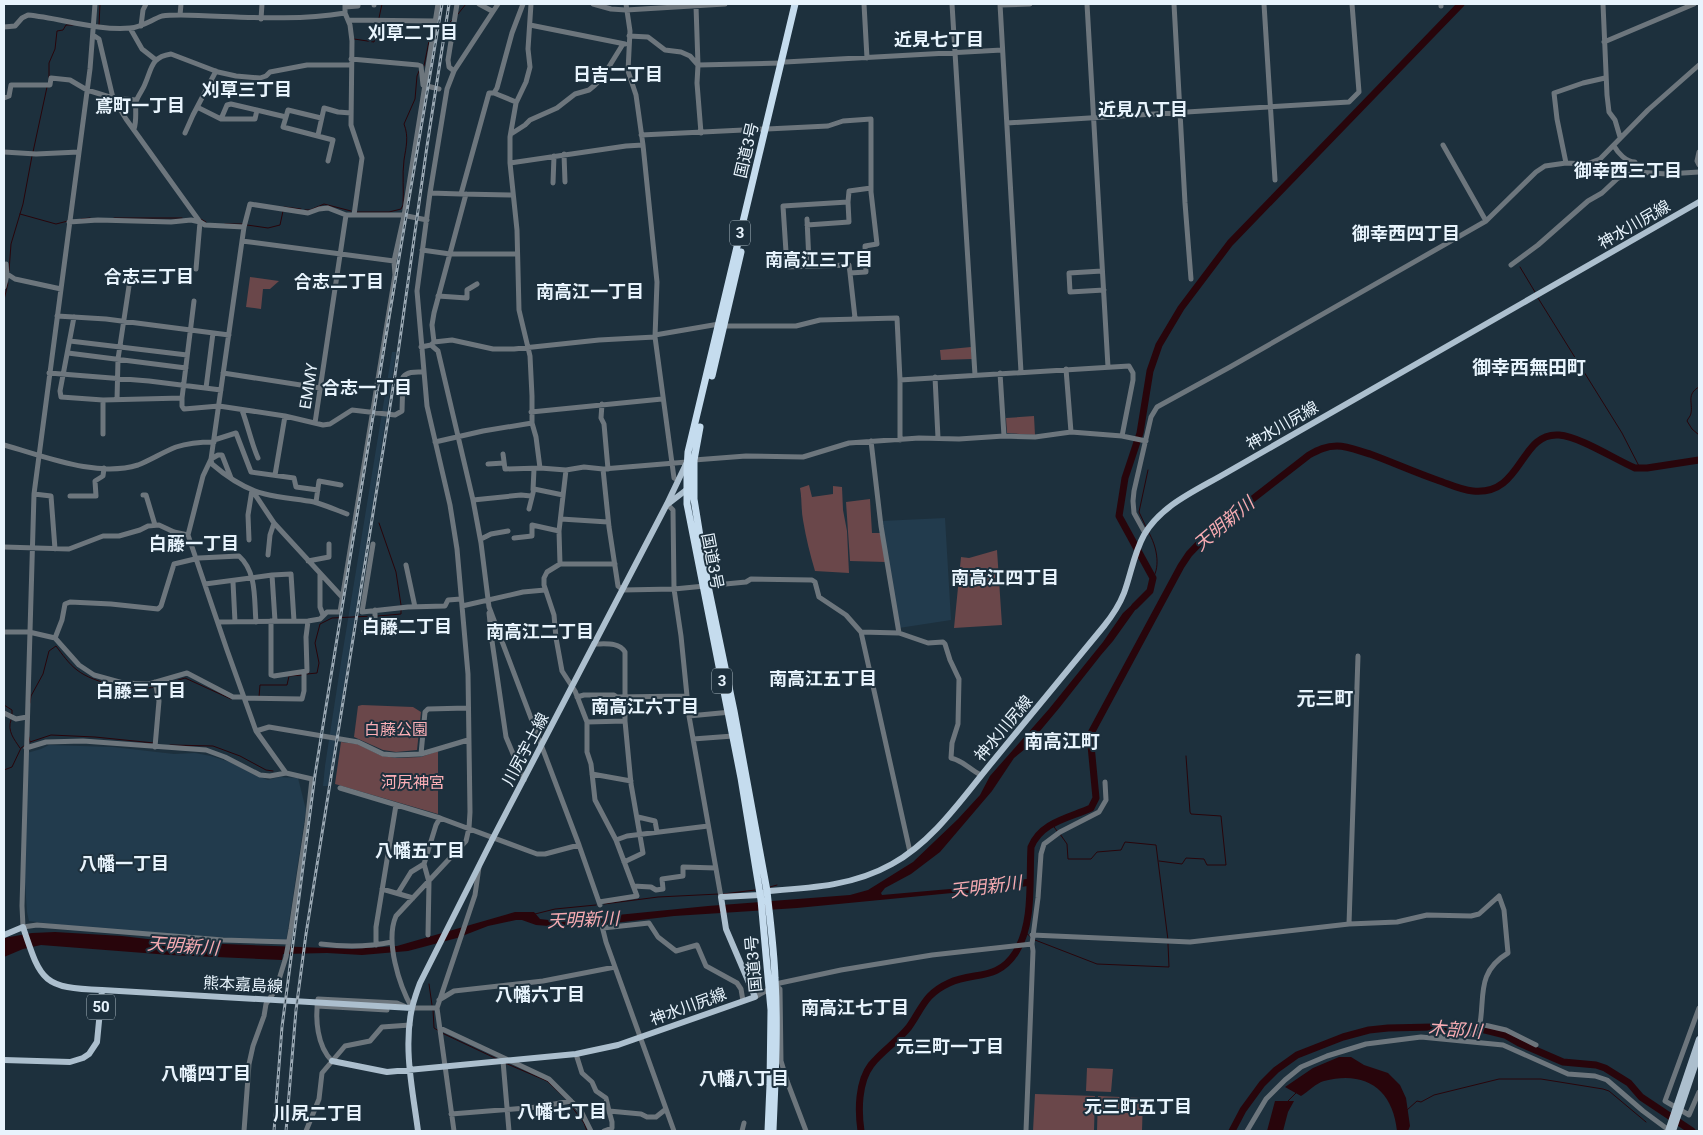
<svg xmlns="http://www.w3.org/2000/svg" width="1703" height="1135" font-family="Roboto,'Noto Sans JP',sans-serif">
<rect width="100%" height="100%" fill="#1d303d"/>
<!-- built -->
<path fill="#223b4d" d="M 392,352 L 396,352 L 372,508 L 328,786 L 323,786 L 325,766 L 341,662 Z
M 945,518 L 951,620 L 899,628 L 881,521 Z
M 49,745 L 113,747 L 174,754 L 195,753 L 211,756 L 230,762 L 255,775 L 268,780 L 279,777 L 298,778 L 306,810 L 286,942 L 83,928 L 29,921 L 27,912 L 24,869 L 27,753 L 41,749 Z"/>
<!-- green -->
<path fill="#6a474a" d="M 250,277 L 279,281 L 270,289 L 263,289 L 261,309 L 246,307 Z
M 971,347 L 972,359 L 941,360 L 940,350 Z
M 1034,416 L 1035,435 L 1007,433 L 1006,418 Z
M 809,485 L 812,497 L 833,494 L 833,486 L 842,487 L 843,510 L 847,531 L 849,573 L 815,571 C 810,554 806,538 803,520 C 801,509 802,499 800,488 Z
M 870,499 L 872,533 L 880,533 L 886,562 L 850,561 L 846,502 Z
M 997,550 L 1002,625 L 954,628 L 961,557 L 969,558 Z
M 362,705 L 413,707 L 421,712 L 417,750 L 396,752 L 383,750 L 354,737 L 358,706 Z
M 341,742 L 357,744 L 382,756 L 397,758 L 421,757 L 438,751 L 438,814 L 335,784 Z
M 1087,1068 L 1113,1069 L 1111,1092 L 1086,1091 Z
M 1035,1094 L 1095,1096 L 1094,1131 L 1033,1131 Z
M 1098,1096 L 1143,1098 L 1142,1131 L 1097,1131 Z"/>
<!-- water -->
<path fill="#28050b" d="M 1143,599 L 1113,641 L 1101,655 L 1060,707 L 1025,749 L 1014,758 L 992,791 L 940,852 L 911,874 L 885,888 L 881,893 L 882,895 L 1019,883 L 975,893 L 952,893 L 797,908 L 674,916 L 597,925 L 562,927 L 536,925 L 522,920 L 516,920 L 488,926 L 457,938 L 408,951 L 362,955 L 327,953 L 283,954 L 282,960 L 170,955 L 41,945 L 23,949 L 4,957 L 4,938 L 32,933 L 55,932 L 122,936 L 173,942 L 352,949 L 397,946 L 515,912 L 534,912 L 540,919 L 557,921 L 708,906 L 850,895 L 868,890 L 913,862 L 958,819 L 980,795 L 990,776 L 1049,709 L 1103,642 L 1123,613 L 1135,602 Z
M 1339,1057 L 1351,1057 L 1364,1065 L 1388,1073 L 1400,1085 L 1406,1098 L 1410,1126 L 1408,1131 L 1397,1131 C 1393,1089 1365,1070 1324,1081 C 1316,1083 1308,1092 1301,1096 L 1285,1087 L 1313,1068 Z
M 1275,1101 L 1294,1101 L 1288,1112 L 1283,1131 L 1267,1131 Z"/>
<g fill="none" stroke-linecap="round" stroke-linejoin="round">
<!-- stream -->
<path stroke="#28050b" stroke-width="1" d="M 458,14 L 466,4
M 379,18 L 382,4
M 437,24 L 449,23 L 452,20
M 99,25 L 100,4
M 354,39 L 374,42 L 378,23
M 424,66 L 430,36
M 49,78 L 49,63 L 55,49 L 57,31 L 63,30 L 66,25 L 73,25
M 33,152 L 47,87
M 284,207 L 301,209
M 305,210 L 310,210 L 324,204 L 351,211
M 355,212 L 389,212 L 401,209 L 403,205 C 404,190 402,175 404,160 C 406,147 409,137 404,124 L 415,99 L 417,76 L 419,71
M 20,214 L 56,224 L 68,221
M 114,218 L 182,218
M 199,218 L 206,222
M 81,219 L 90,218
M 225,224 L 243,224
M 247,225 L 268,228 L 280,225 L 283,211
M 1520,267 L 1535,292
M 9,271 L 11,244 L 23,204 L 32,156
M 1538,298 L 1622,433 L 1640,468
M 4,300 L 8,283
M 1699,387 C 1686,394 1693,403 1691,413 C 1691,416 1688,418 1687,421 L 1692,429 L 1699,435
M 379,523 L 396,572 L 401,605
M 1146,527 L 1139,512 L 1148,470
M 1149,533 C 1156,545 1161,565 1153,578
M 378,616 L 401,614 L 401,609
M 307,674 L 317,673 L 319,663 L 315,643 L 320,624 L 332,618 L 374,616
M 159,686 L 185,678 L 231,699
M 259,697 L 260,685 L 287,685 L 289,676 L 303,675
M 30,703 L 31,696 L 43,674 L 49,651 L 56,646 C 62,654 69,664 77,670 C 93,683 134,692 155,687
M 4,705 L 12,710 L 12,716
M 11,720 C 7,731 14,739 20,748
M 29,737 L 30,742
M 30,742 L 51,735 L 95,737 L 154,743
M 170,745 L 213,746 L 240,756 L 266,770 L 273,771
M 4,770 L 12,767 L 21,748 L 24,746
M 1052,824 L 1057,831
M 1060,834 L 1067,844 L 1068,859 L 1091,859 L 1097,852 L 1121,850 L 1125,842 L 1156,845 L 1168,940
M 1159,861 L 1182,864 L 1186,858 L 1204,859 L 1207,865 L 1226,865 L 1221,816 L 1191,814 L 1190,812 L 1186,756
M 770,887 L 777,885
M 723,894 L 755,890
M 604,904 L 658,897 L 719,894
M 535,914 L 555,909 L 596,905
M 1025,932 L 1032,938
M 1035,940 L 1097,964 L 1169,967 L 1168,944
M 429,984 L 432,1005
M 433,1009 L 434,1028 L 439,1031
M 442,1033 L 497,1059
M 505,1063 L 547,1081 L 567,1100
M 1287,1102 L 1296,1093
M 569,1103 L 584,1123 L 587,1131
M 1407,1110 L 1417,1101 L 1421,1102 L 1434,1095 L 1499,1079 L 1541,1079 L 1603,1089 L 1609,1091 L 1646,1122"/>
<!-- river -->
<path stroke="#28050b" stroke-width="7" d="M 1135,606 L 1150,591 L 1153,578 L 1119,516 L 1125,478 L 1140,433 L 1150,371 L 1159,345 L 1181,308 L 1230,243 L 1461,4
M 991,888 L 1030,882
M 861,1131 C 858,1111 858,1082 871,1065 C 882,1051 898,1041 909,1027 C 923,1007 925,994 949,983 C 974,971 997,982 1016,952 C 1034,923 1029,880 1031,847 C 1041,822 1069,818 1091,808 L 1096,798 L 1090,735 L 1181,566 L 1189,554 L 1209,533 L 1309,455 C 1318,450 1326,446 1337,446 C 1348,446 1359,451 1370,454 C 1392,462 1414,472 1437,480 C 1449,484 1460,490 1473,491 C 1523,496 1519,432 1559,435 C 1581,437 1614,459 1635,468 L 1647,468 L 1699,460
M 1232,1131 L 1243,1110 L 1262,1084 L 1276,1070 L 1297,1055 L 1343,1037 L 1369,1030 L 1388,1028 L 1433,1027 L 1472,1027 L 1489,1031 L 1505,1035 L 1519,1043 L 1563,1062 L 1596,1065 L 1605,1068 L 1629,1083 L 1641,1097 L 1692,1131"/>
<!-- minor -->
<path stroke="#6d767d" stroke-width="5" d="M 95,4 L 90,69 L 34,494 L 22,906 L 23,927 L 37,925 L 223,940 L 289,942
M 345,4 L 345,13 L 350,25 L 352,41 L 351,125 L 362,158 L 354,215
M 479,4 L 492,11
M 531,4 L 528,49 L 530,67 L 526,82 L 516,103 L 510,137 L 510,163 L 517,230 L 519,310 L 530,356 L 532,396 L 532,423 L 536,437 L 540,468 L 566,470 L 584,467 L 603,469 L 687,462
M 593,4 L 611,9 L 626,10 L 725,4
M 626,4 L 630,31 L 628,71 L 636,95 L 643,145 L 657,282 L 655,337 L 674,478 L 678,480
M 864,4 L 867,58
M 952,4 L 975,375
M 1000,4 L 1021,372
M 1087,4 L 1108,367
M 1174,4 L 1185,203 L 1191,279
M 1264,4 L 1275,180
M 1441,4 L 1441,6
M 1603,4 L 1607,95 L 1609,112 L 1615,120 L 1620,137
M 374,5 L 374,4
M 1000,5 L 1030,4
M 696,6 L 698,65 L 697,83 L 701,133
M 345,7 L 358,6 L 358,4
M 180,15 L 181,4
M 261,19 L 262,4
M 349,20 L 435,21
M 530,25 L 625,44
M 141,26 L 143,10 L 146,4
M 4,27 L 15,26 L 22,18 L 28,15 C 60,18 98,31 130,28 C 142,27 151,20 162,16 C 168,15 176,15 181,15 C 237,16 289,22 345,13
M 130,28 L 142,49 L 156,60
M 93,35 L 99,39 L 113,98 L 126,119 L 200,222 L 196,269
M 629,36 L 648,37 L 665,50 L 681,52 L 690,56 L 698,65 L 781,63
M 1604,42 L 1694,4
M 351,59 L 418,65 L 421,66 L 423,85 L 439,89
M 785,62 L 1002,50
M 454,71 L 449,67 L 448,60 L 457,4
M 494,93 L 516,102
M 4,98 L 9,96 L 11,85 L 50,85 L 51,78 L 70,80 L 87,90 L 113,98 L 136,100
M 197,107 L 221,119 L 255,119 L 257,110
M 286,117 L 283,127 L 333,140 L 328,161
M 221,119 L 227,105 L 231,104 L 286,117 L 288,110 L 321,118
M 1007,123 L 1349,102 L 1359,92 L 1352,4
M 134,129 C 137,120 135,111 136,102 C 138,95 143,90 145,84 C 152,68 151,57 171,54 L 218,72 L 236,76 L 260,78 L 266,76 L 270,72 L 307,65 L 351,65
M 185,133 L 193,115 L 216,71
M 511,134 L 525,125 L 530,120 L 557,108 L 575,94 L 589,90 L 595,85 L 602,78 L 623,44
M 318,135 L 324,108 L 338,112 L 351,113
M 641,135 L 828,126 L 843,121 L 871,119 L 871,192 L 877,244 L 865,246 L 866,272 L 850,273 L 855,318
M 1443,145 L 1486,221
M 1614,146 C 1618,153 1626,162 1635,162 L 1639,173
M 4,152 L 36,154 L 79,152
M 1699,152 L 1697,161 L 1699,165
M 564,154 L 565,182
M 510,163 L 626,146 L 643,145
M 1566,163 L 1557,119 L 1554,93 L 1583,83 L 1605,78
M 553,183 L 554,156
M 430,193 L 461,194
M 513,195 L 461,194 L 489,93 L 494,93 L 497,88 L 512,33 L 523,4
M 807,219 L 809,262
M 69,222 L 98,220 L 171,222 L 191,220 L 200,222 L 205,225 L 244,227
M 807,225 L 849,222 L 848,202
M 242,241 L 394,261
M 422,250 L 450,254 L 517,254
M 1511,265 L 1538,245 L 1588,201 L 1602,193 L 1618,178 L 1637,172 L 1667,174 L 1699,172
M 1102,271 L 1069,273 L 1070,292 L 1104,290
M 4,272 L 15,279 L 61,289
M 850,273 L 849,265 L 787,267 L 783,206 L 848,202 L 849,191 L 871,188
M 4,287 L 7,275 L 6,264
M 438,296 L 467,298 L 467,290 L 477,284
M 194,301 L 182,398 L 182,406 L 184,409 L 219,406 L 285,416 L 323,425 L 330,424 L 352,410 L 395,415 L 402,411 L 403,377 C 408,371 416,372 423,372
M 57,316 L 106,319 L 229,335
M 74,317 L 60,391 L 61,397 L 103,400 L 182,398
M 655,335 L 719,324 L 724,326 L 796,326 L 820,320 L 897,318 L 900,380
M 70,341 L 187,355
M 434,342 L 432,325 L 434,313 L 466,194
M 431,345 L 438,351 L 473,500 L 481,543 L 489,607 L 579,845 L 600,905
M 421,347 L 431,345 L 434,342 L 452,340 L 493,349 L 514,349 L 599,340 L 655,337
M 68,353 L 186,368
M 1066,369 L 1071,432
M 49,373 L 149,381 L 221,390
M 223,373 L 320,388
M 1000,373 L 1004,436
M 935,377 L 938,438
M 206,388 L 213,333
M 103,400 L 103,434
M 117,400 L 118,359 L 129,286
M 602,404 L 601,418 L 604,424 L 608,469
M 242,410 C 248,426 251,442 258,458
M 531,412 L 662,399
M 315,423 L 346,215
M 214,440 L 236,433 L 251,472 L 294,478 L 296,487 L 318,490
M 900,440 L 900,380 L 1129,366 L 1133,373 L 1133,380 L 1122,436
M 871,441 L 881,526 L 899,633
M 435,442 L 483,431 L 532,423
M 4,445 C 44,456 97,478 138,465 C 151,460 163,452 176,447 C 188,443 201,442 214,442
M 503,454 L 505,469 L 540,468
M 211,459 L 218,455 L 222,455 L 231,478
M 211,460 L 212,464 C 227,477 244,489 265,494 C 281,498 298,499 314,502 C 325,505 336,510 347,514
M 694,460 L 746,456 L 803,457 L 849,443 L 919,438 L 959,439 L 1004,436 L 1035,437 L 1071,432 L 1122,436 L 1146,441
M 488,464 L 504,463
M 603,469 L 609,527 L 618,586 L 623,590 L 674,589 L 746,582 L 751,579 L 812,580 L 815,582 L 819,597 L 846,615 L 861,632 L 899,633 L 928,643 L 943,642 L 945,644 L 950,660 L 959,679 L 958,724 L 952,743 L 951,758 C 964,761 970,770 981,775
M 275,475 L 285,416
M 252,490 L 274,523 L 342,597
M 533,490 L 534,469
M 34,494 L 51,496 L 55,549
M 143,495 L 146,495 L 155,525
M 70,496 L 96,496 L 95,481 L 103,476 L 104,468
M 473,500 L 521,495 L 531,496
M 316,502 L 319,481 L 341,485
M 667,504 L 673,510 L 674,589 L 681,636 L 689,716 L 721,897
M 529,509 L 534,489 L 563,495
M 561,519 L 608,522
M 1145,533 L 1134,513 L 1133,501 L 1134,491 L 1151,417 L 1157,407 L 1230,367 L 1486,221 L 1536,172 L 1545,166 L 1566,163 L 1587,164 L 1600,159 L 1648,110 L 1699,65
M 514,538 L 532,536 L 532,525 L 559,531
M 481,539 L 491,534 L 508,531
M 249,540 L 248,515 L 252,490
M 373,544 L 362,612 L 408,607 L 445,606 L 448,600 L 461,599
M 4,547 L 69,549 L 103,536 L 119,536 L 140,530 L 148,526 L 159,525 L 174,532 L 188,535
M 268,555 L 270,535 L 274,523
M 308,561 L 329,557 L 329,544
M 560,564 L 559,531 L 566,470
M 406,565 L 415,607
M 320,574 L 320,607 L 323,615
M 272,575 L 275,621
M 233,582 L 235,622
M 205,584 L 272,575 L 291,574 L 294,621
M 462,606 L 523,592 L 545,590
M 489,613 L 492,641 L 506,737 L 524,780
M 271,621 L 271,675 L 274,676 L 307,671 L 306,637 L 308,621
M 218,622 L 308,621 L 320,619 L 327,612 L 340,612 L 395,275 L 394,261 L 404,216 L 438,4
M 364,631 L 392,634
M 4,632 L 29,632 L 55,638 L 79,665 L 94,675 L 123,683 L 149,684 L 187,673 L 233,697 L 243,697
M 375,632 L 375,610
M 861,632 L 910,852
M 55,638 L 62,620 L 65,604 L 70,602 L 111,604 L 158,609 L 161,606 L 174,564 L 199,558 L 239,556 C 257,572 254,599 256,622
M 595,644 C 606,644 619,642 625,652 L 625,721 L 631,784 L 643,853 L 624,862
M 155,682 L 159,701 L 155,747
M 577,697 L 584,695 L 614,695 L 617,697 L 687,696
M 244,698 L 302,699 L 304,691 L 304,673
M 4,713 L 16,719 L 27,717
M 689,716 L 731,712
M 587,722 L 625,721
M 256,731 L 269,727 L 358,742 L 383,754 L 395,755 L 421,754 L 468,740
M 693,739 L 733,736
M 26,748 L 46,742 L 83,741 L 206,750 L 225,757 L 260,775 L 270,776 L 286,773 L 312,779 L 307,824 L 291,929 L 286,957 L 276,989 L 266,1004 L 264,1016 L 253,1046 L 249,1064 L 244,1131
M 421,754 L 425,712 L 428,709 L 467,708
M 286,773 L 256,731 L 227,650 L 188,535 L 203,476 L 211,459 L 244,227 L 250,204 L 308,213 L 319,209 L 328,208 L 346,215 L 402,215 L 427,220
M 592,774 L 631,781
M 340,788 L 440,818 L 537,854 L 545,854 L 579,845
M 638,817 L 655,821 L 657,832
M 616,840 L 627,836 L 708,826
M 633,886 L 651,887 L 656,890 L 663,889 L 662,879 L 683,876 L 683,867 L 716,868
M 382,889 L 413,898
M 398,893 L 411,872 L 424,864
M 599,902 L 637,896 L 616,840 L 595,800 L 591,764 L 587,752 L 587,722 L 575,691 L 562,671 L 556,638 L 554,615 L 544,585 L 544,578 L 547,572 L 560,564 L 615,564
M 1349,924 L 1358,656
M 602,926 L 606,942 L 674,1131
M 603,928 L 649,923 L 658,937 L 676,951 L 697,945 L 706,966 L 737,983 L 741,989 L 743,1001
M 428,935 L 429,882 L 424,864 L 436,825 L 440,818
M 1032,935 L 1190,942 L 1349,924 L 1397,922 L 1427,915 L 1471,916 L 1479,914 L 1499,896 L 1504,910 L 1508,953 C 1473,974 1487,1002 1478,1033 L 1438,1037
M 321,944 C 345,947 368,947 392,942
M 1032,944 L 1038,898 L 1041,854 L 1044,844 L 1060,832 L 1099,812 L 1106,800 L 1105,782
M 376,945 L 376,927 L 396,805
M 776,986 L 780,989 L 781,1061 L 787,1081 L 806,1131
M 755,997 L 780,983 L 841,970 L 932,955 L 1032,944 L 1033,951 L 1026,1131
M 439,1000 L 454,991 L 543,981 L 615,967
M 317,1006 L 387,1010
M 410,1008 L 437,1008
M 412,1008 C 399,985 385,941 396,916 L 466,841 L 469,828 L 470,812 L 468,674 L 457,549 L 450,505 L 427,406 L 417,291 L 430,193 L 447,89 L 454,71 L 498,4
M 1699,1008 L 1665,1101 L 1689,1115 L 1699,1092
M 1480,1024 L 1506,1030 L 1536,1045
M 440,1028 L 549,1079 L 581,1111 L 591,1131
M 576,1054 L 582,1073 L 592,1082 L 596,1091 L 606,1098 L 609,1111 L 641,1114 L 647,1117 L 656,1117 L 666,1109
M 332,1061 C 317,1046 315,1019 318,999 L 397,1003 L 404,1006
M 503,1061 L 509,1131
M 451,1114 L 538,1107 L 571,1101
M 306,1131 L 319,1099 L 322,1073 L 345,1046 L 370,1041 L 382,1027 L 410,1025
M 454,1131 L 437,1008 L 475,895 L 479,867
M 604,1131 L 612,1128 L 612,1122 L 609,1111
M 742,1131 L 744,1123
M 1247,1131 L 1266,1099 L 1285,1080 L 1301,1067 L 1327,1056 L 1366,1044 L 1421,1037 L 1503,1045 L 1568,1074 L 1595,1076 L 1607,1080 L 1643,1111 L 1670,1131"/>
<!-- major -->
<path stroke="#acbfce" stroke-width="6" d="M 668,504 L 690,487
M 4,935 L 23,927 C 41,981 42,988 102,990
M 4,1060 L 70,1062 L 83,1058 L 89,1054 L 97,1042 L 102,990 L 412,1008
M 332,1061 L 387,1072 L 576,1054 L 618,1045 L 755,997 L 726,929 L 721,897 L 760,895 L 767,891 C 811,888 853,886 892,864 C 934,841 963,797 993,761 C 1030,716 1067,671 1104,626 C 1112,616 1119,606 1124,593 C 1131,574 1134,553 1144,535 C 1161,505 1197,490 1226,473 L 1699,202
M 418,1131 C 413,1092 403,1048 412,1008 C 414,1000 417,991 420,983 L 494,836 L 667,504 L 687,462
M 1668,1131 L 1699,1039
M 1673,1131 L 1699,1054"/>
<!-- highway -->
<path stroke="#c5dcee" stroke-width="7" d="M 712,376 L 741,252
M 700,427 L 694,460 L 694,499 L 708,586 L 734,711 L 767,891 C 770,920 774,949 775,978 C 778,1029 775,1080 773,1131
M 768,1131 L 770,1085 L 771,1010 L 761,900 L 741,778 L 687,504 L 687,470 L 688,452 L 795,4"/>
<!-- rail casing -->
<g stroke="#9ba9b4" stroke-width="3">
<path id="rail" d="M 274,1131 L 282,1027 L 315,775 L 388,323 L 442,4
M 286,1131 L 296,1010 L 306,934 L 395,375 L 427,146 L 449,4"/>
</g>
<!-- rail -->
<use href="#rail" stroke="#1d303d" stroke-width="1" stroke-dasharray="4" stroke-linecap="butt"/>
</g>
<g text-anchor="middle" stroke-width="4" stroke-linejoin="round" paint-order="stroke">
<!-- shield labels -->
<g fill="#1d303d" stroke="#abb9c3" stroke-width="1">
<rect x="730" y="220.5" width="20" height="25" rx="4"/>
<rect x="712" y="668.5" width="20" height="25" rx="4"/>
<rect x="87" y="994.5" width="28" height="25" rx="4"/>
</g>
<g font-size="15" font-weight="bold" fill="#e8f4fd">
<text x="740" y="238">3</text>
<text x="722" y="686">3</text>
<text x="101" y="1012">50</text>
</g>
<!-- street labels -->
<g font-size="16" fill="#e8f4fd" stroke="#1d303d">
<text transform="translate(746 150) rotate(-77)" y="6">国道3号</text>
<text transform="translate(1634 224) rotate(-30)" y="6">神水川尻線</text>
<text transform="translate(308 386) rotate(-81)" y="6">EMMY</text>
<text transform="translate(1282 425) rotate(-30)" y="6">神水川尻線</text>
<text transform="translate(713 561) rotate(79)" y="6">国道3号</text>
<text transform="translate(1003 728) rotate(-50)" y="6">神水川尻線</text>
<text transform="translate(525 749) rotate(-62)" y="6">川尻宇土線</text>
<text transform="translate(753 964) rotate(-95)" y="6">国道3号</text>
<text transform="translate(243 984) rotate(3)" y="6">熊本嘉島線</text>
<text transform="translate(688 1006) rotate(-20)" y="6">神水川尻線</text>
</g>
<!-- park labels -->
<g font-size="16" fill="#fcafb6" stroke="#1d303d">
<text x="396" y="735">白藤公園</text>
<text x="413" y="788">河尻神宮</text>
</g>
<!-- neighbourhood labels -->
<g font-size="18" font-weight="bold" fill="#e8f4fd" stroke="#1d303d">
<text x="413" y="39">刈草二丁目</text>
<text x="939" y="46">近見七丁目</text>
<text x="618" y="81">日吉二丁目</text>
<text x="247" y="96">刈草三丁目</text>
<text x="140" y="112">鳶町一丁目</text>
<text x="1143" y="116">近見八丁目</text>
<text x="1628" y="177">御幸西三丁目</text>
<text x="1406" y="240">御幸西四丁目</text>
<text x="819" y="266">南高江三丁目</text>
<text x="149" y="283">合志三丁目</text>
<text x="339" y="288">合志二丁目</text>
<text x="590" y="298">南高江一丁目</text>
<text x="367" y="394">合志一丁目</text>
<text x="194" y="550">白藤一丁目</text>
<text x="1005" y="584">南高江四丁目</text>
<text x="407" y="633">白藤二丁目</text>
<text x="540" y="638">南高江二丁目</text>
<text x="823" y="685">南高江五丁目</text>
<text x="141" y="697">白藤三丁目</text>
<text x="645" y="713">南高江六丁目</text>
<text x="420" y="857">八幡五丁目</text>
<text x="124" y="870">八幡一丁目</text>
<text x="540" y="1001">八幡六丁目</text>
<text x="855" y="1014">南高江七丁目</text>
<text x="950" y="1053">元三町一丁目</text>
<text x="206" y="1080">八幡四丁目</text>
<text x="744" y="1085">八幡八丁目</text>
<text x="1138" y="1113">元三町五丁目</text>
<text x="562" y="1118">八幡七丁目</text>
<text x="318" y="1120">川尻二丁目</text>
</g>
<!-- water labels -->
<g font-size="18" font-style="italic" fill="#f7abb2" stroke="#1d303d">
<text transform="translate(1224 524) rotate(-40)" y="6">天明新川</text>
<text transform="translate(986 887) rotate(-7)" y="6">天明新川</text>
<text transform="translate(583 920) rotate(-2)" y="6">天明新川</text>
<text transform="translate(183 946) rotate(4)" y="6">天明新川</text>
<text transform="translate(1455 1030) rotate(4)" y="6">木部川</text>
</g>
<!-- quarter labels -->
<g font-size="19" font-weight="bold" fill="#e8f4fd" stroke="#1d303d">
<text x="1529" y="374">御幸西無田町</text>
<text x="1325" y="705">元三町</text>
<text x="1062" y="748">南高江町</text>
</g>
</g>
<!-- border -->
<rect width="1703" height="1135" fill="none" stroke="#e8f4fd" stroke-width="10"/>
</svg>
